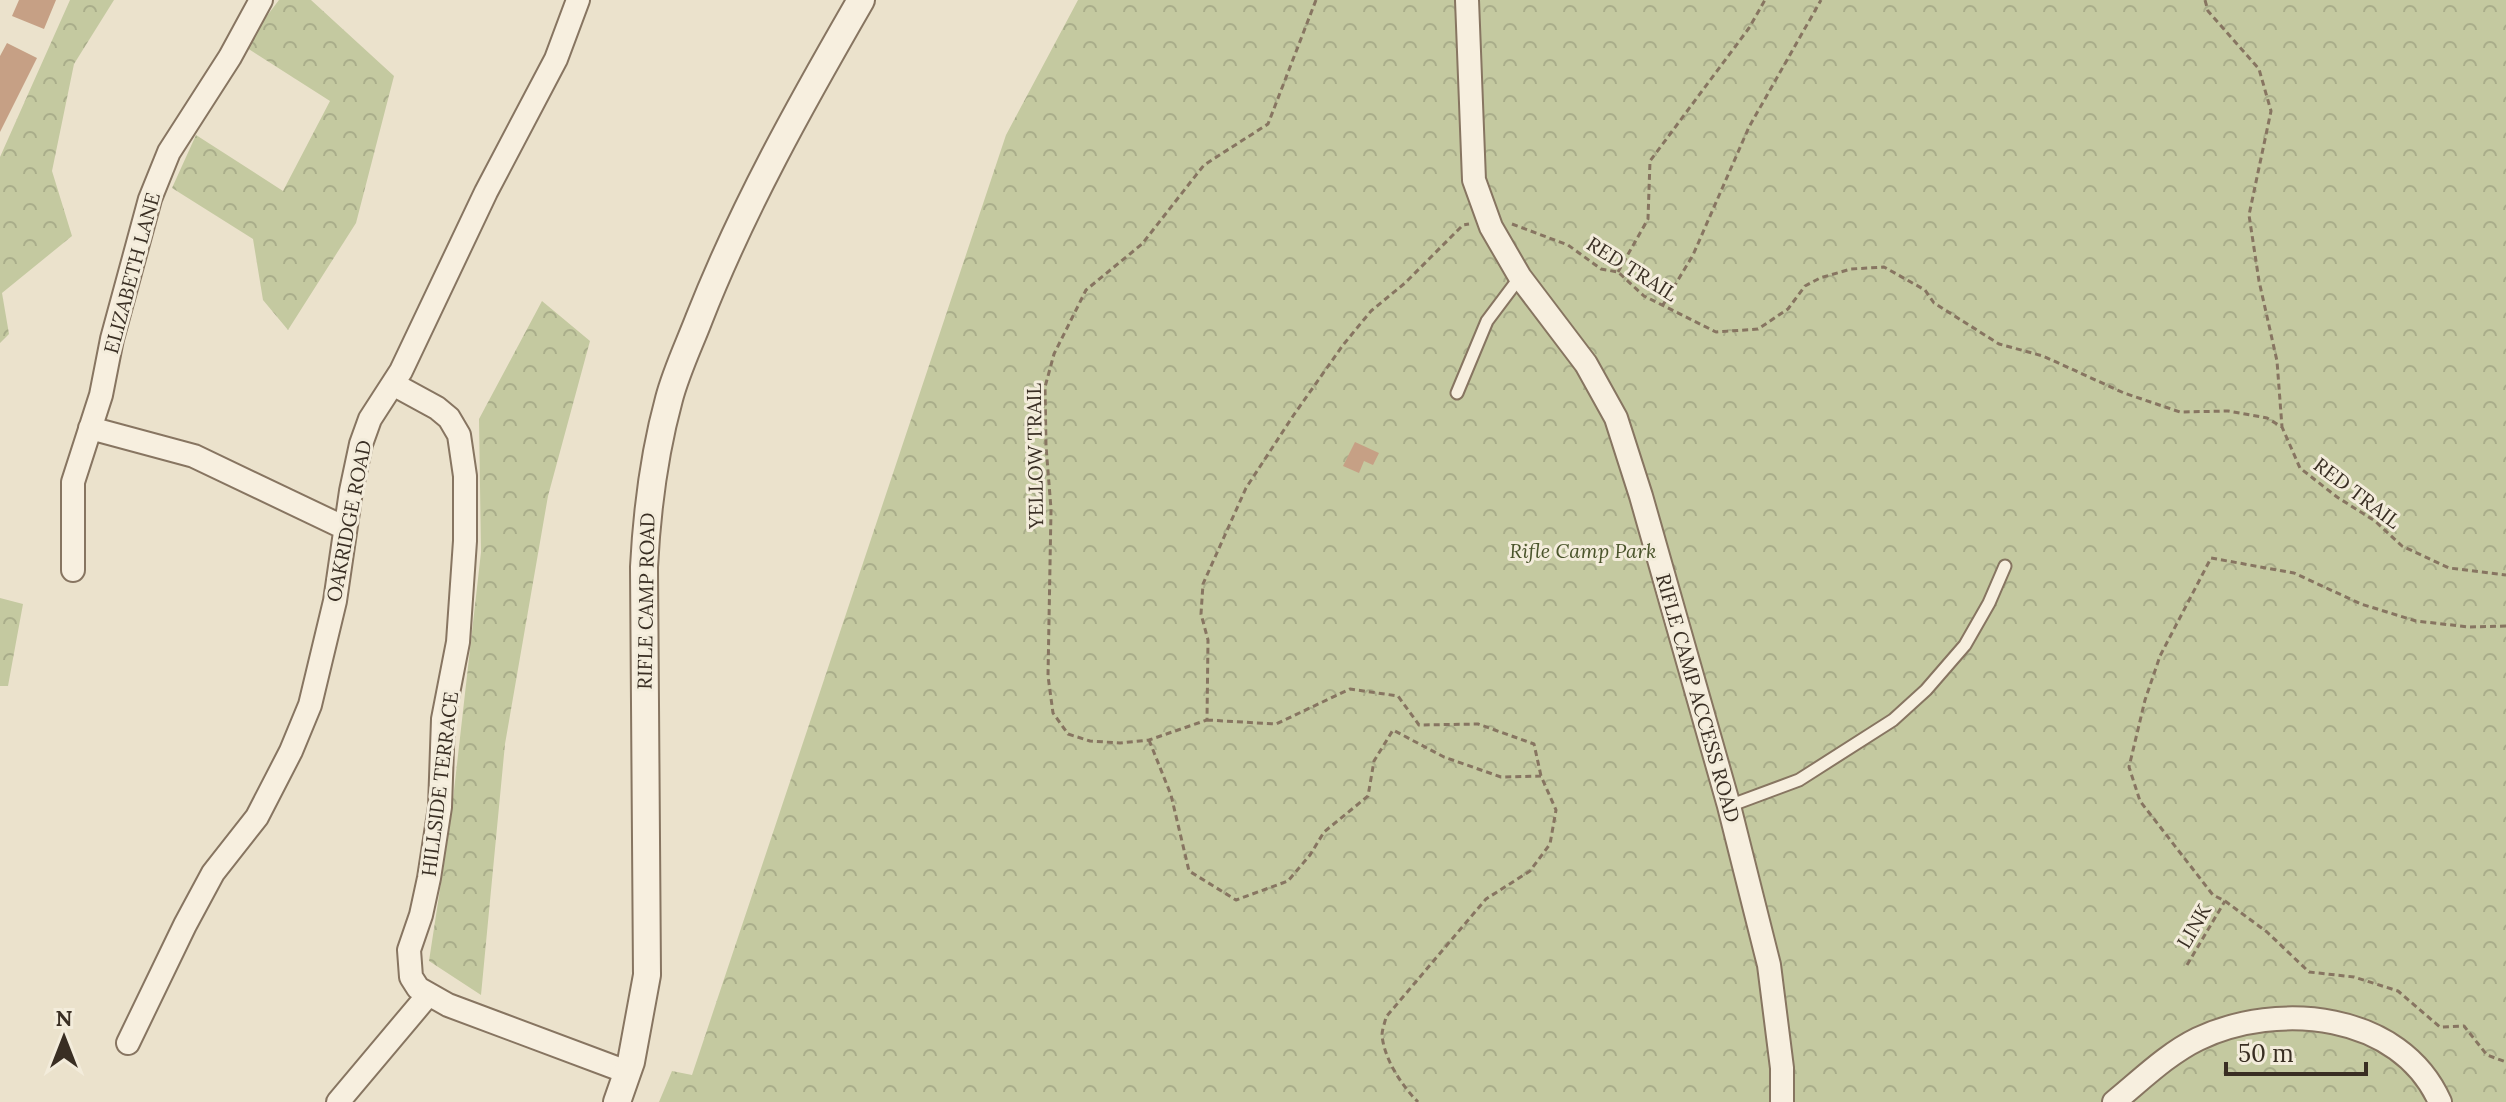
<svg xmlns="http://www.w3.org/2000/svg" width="2506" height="1102" font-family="Lora,serif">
<defs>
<pattern id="forest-crowns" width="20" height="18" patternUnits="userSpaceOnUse" patternTransform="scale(2)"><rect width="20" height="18" fill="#c4c9a0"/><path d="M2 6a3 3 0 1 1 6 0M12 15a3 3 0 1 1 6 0" fill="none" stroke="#a9ad8a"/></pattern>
</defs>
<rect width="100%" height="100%" fill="#ebe2cc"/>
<!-- forest -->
<path fill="url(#forest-crowns)" d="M 70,0 L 114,0 L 74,64 L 52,171 L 72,236 L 2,293 L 9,334 L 0,343 L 0,157 Z
M 279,0 L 311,0 L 394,76 L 356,223 L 288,330 L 263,300 L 253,239 L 172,188 L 196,135 L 283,191 L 330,101 L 244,46 Z
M 1078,0 L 2506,0 L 2506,1102 L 659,1102 L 672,1071 L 692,1075 L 1006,135 Z
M 542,301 L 590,341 L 548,496 L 505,744 L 481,995 L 429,961 L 451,817 L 481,552 L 479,419 Z
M 0,598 L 23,604 L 8,686 L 0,686 Z"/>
<!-- building -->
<path fill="#c6a085" d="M 19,0 L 56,0 L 44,29 L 12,16 Z
M 7,43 L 37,58 L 0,132 L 0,56 Z
M 1355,442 L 1379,453 L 1373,465 L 1364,461 L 1359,473 L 1343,466 Z"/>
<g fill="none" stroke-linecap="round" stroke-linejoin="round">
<!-- service casing -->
<g stroke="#877561" stroke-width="15">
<path id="service" d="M 1457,393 L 1487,321 L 1520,277
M 1729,806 L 1799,780 L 1893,720 L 1926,690 L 1965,645 L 1989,603 L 2005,566"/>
</g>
<!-- minor casing -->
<g stroke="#877561" stroke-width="26">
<path id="minor" d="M 1467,0 L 1474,180 L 1491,227 L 1520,277 L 1586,364 L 1616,418 L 1641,496 L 1729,806 L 1769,965 L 1782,1068 L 1782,1102
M 393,384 L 437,408 L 449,418 L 459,435 L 465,476 L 465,541 L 458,642 L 443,719 L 440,807 L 429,878 L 421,915 L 409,950 L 411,977 L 418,988 L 448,1005 L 627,1072
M 90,428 L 194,456 L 345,528
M 73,570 L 73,482 L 101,395 L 112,339 L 150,199 L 169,152 L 230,57 L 261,0
M 128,1043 L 185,925 L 213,873 L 257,817 L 291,751 L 310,705 L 335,601 L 351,491 L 361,444 L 370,419 L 401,371 L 486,192 L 556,59 L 578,0
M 338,1102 L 428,995
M 2114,1102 C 2140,1081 2167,1054 2198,1039 C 2278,1001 2400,1012 2440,1102"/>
</g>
<!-- tertiary casing -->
<g stroke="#877561" stroke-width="30">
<path id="tertiary" d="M 617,1102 L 631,1062 L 647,975 L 644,567 C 647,509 654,454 669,399 C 676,372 689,345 699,319 C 743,207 801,104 861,0"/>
</g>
<!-- path -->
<path stroke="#877561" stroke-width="3" stroke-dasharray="6 4" stroke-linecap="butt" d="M 1316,0 L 1268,124 L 1204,165 L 1142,244 L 1086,290 L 1054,354 L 1045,387 L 1046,446 L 1051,509 L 1048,676 L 1053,713 L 1068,734 L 1090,741 L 1120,743 L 1149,740 L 1207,720 L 1208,640 L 1201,614 L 1203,584 L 1246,488 L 1293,416 L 1343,345 L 1371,311 L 1405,283 L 1463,225 L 1469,224
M 2205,0 L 2208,11 L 2259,69 L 2271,111 L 2249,215 L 2259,281 L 2277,361 L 2282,427
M 1512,224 L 1568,245 L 1601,269 L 1618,272 L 1644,296 L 1716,332 L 1758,329 L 1788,309 L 1805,286 L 1820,278 L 1851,269 L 1884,267 L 1925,290 L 1934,303 L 1999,344 L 2043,356 L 2124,393 L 2180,412 L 2228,411 L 2267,418 L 2282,427 L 2300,468 L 2337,497 L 2375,521 L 2402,546 L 2449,568 L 2506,575
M 1618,272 L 1648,219 L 1650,161 L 1749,28 L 1765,0
M 1663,305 L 1693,255 L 1749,127 L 1821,0
M 2506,626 L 2469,627 L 2416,621 L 2361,604 L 2294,573 L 2211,558 L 2160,656 L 2145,700 L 2129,767 L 2140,801 L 2213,895 L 2225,901 L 2267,932 L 2309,972 L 2354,977 L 2398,991 L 2440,1027 L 2464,1026 L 2487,1055 L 2506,1062
M 1207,720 L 1276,724 L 1350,689 L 1398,696 L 1419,725 L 1478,724 L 1534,744 L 1541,776
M 1149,740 L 1171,795 L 1189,871 L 1236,900 L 1288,881 L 1310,855 L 1324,832 L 1368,796 L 1374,761 L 1393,730 L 1444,757 L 1501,777 L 1541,776 L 1556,810 L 1550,844 L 1530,871 L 1486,899 L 1386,1017 C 1385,1022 1382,1030 1382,1035 C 1384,1059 1402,1086 1418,1102
M 2187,965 L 2225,901"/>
<!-- service -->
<use href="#service" stroke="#f7efdf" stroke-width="11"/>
<!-- minor -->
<use href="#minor" stroke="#f7efdf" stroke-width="22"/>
<!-- tertiary -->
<use href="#tertiary" stroke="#f7efdf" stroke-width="26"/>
</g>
<g text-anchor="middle" stroke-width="6" stroke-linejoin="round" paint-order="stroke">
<!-- street labels -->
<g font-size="20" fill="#392e23" stroke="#f3ecdb">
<text transform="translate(1632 269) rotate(32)" y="7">RED TRAIL</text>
<text transform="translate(132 273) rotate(-75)" y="7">ELIZABETH LANE</text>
<text transform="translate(1035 456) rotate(-91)" y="7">YELLOW TRAIL</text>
<text transform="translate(2357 493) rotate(37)" y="7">RED TRAIL</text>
<text transform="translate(349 521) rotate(-79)" y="7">OAKRIDGE ROAD</text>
<text transform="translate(646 601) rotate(-89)" y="7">RIFLE CAMP ROAD</text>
<text transform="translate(1698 698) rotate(74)" y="7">RIFLE CAMP ACCESS ROAD</text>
<text transform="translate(440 784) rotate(-83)" y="7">HILLSIDE TERRACE</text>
<text transform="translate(2194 926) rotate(-60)" y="7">LINK</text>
</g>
<!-- park labels -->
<g font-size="20" font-style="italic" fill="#4a542b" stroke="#f3ecdb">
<text x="1583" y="558">Rifle Camp Park</text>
</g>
</g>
<!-- north arrow -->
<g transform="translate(64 1038)" stroke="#f3ecdb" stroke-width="6" paint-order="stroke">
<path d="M0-6L14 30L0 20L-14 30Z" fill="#392e23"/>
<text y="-12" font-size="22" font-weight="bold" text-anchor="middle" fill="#392e23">N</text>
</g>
<!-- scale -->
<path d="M2226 1062v12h140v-12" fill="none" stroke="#392e23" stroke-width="4"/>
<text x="2238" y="1062" font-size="24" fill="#392e23" stroke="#f3ecdb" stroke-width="6" paint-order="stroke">50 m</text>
</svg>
